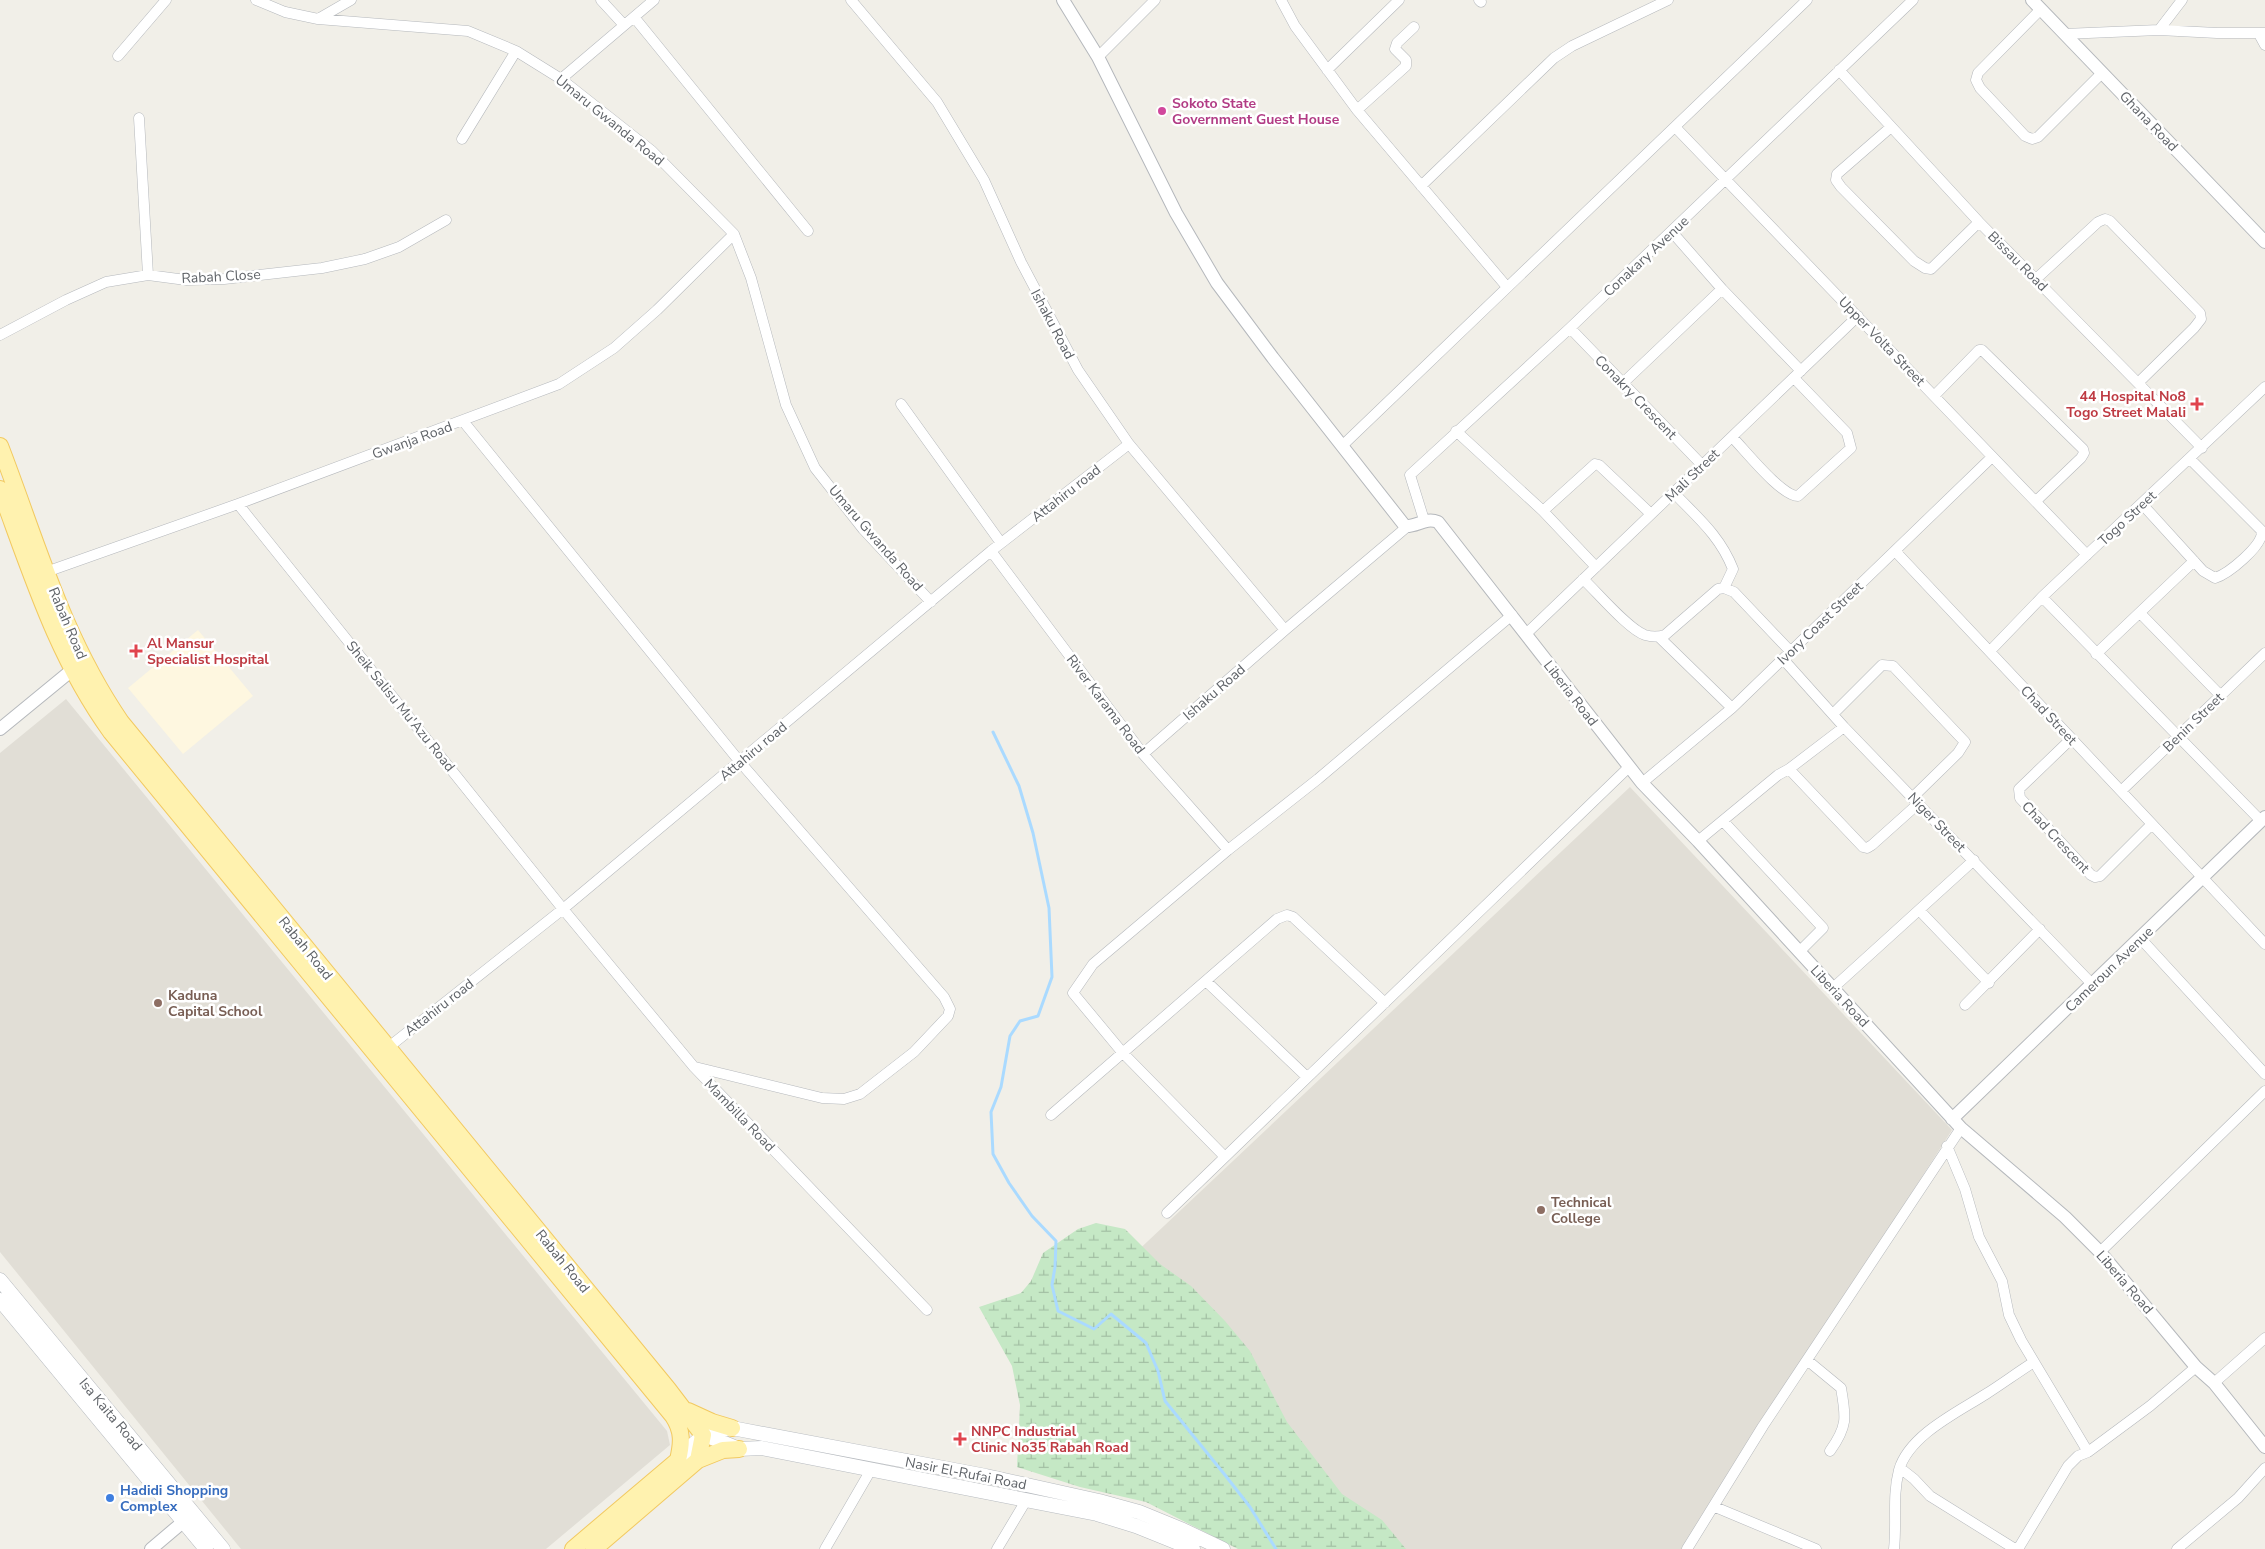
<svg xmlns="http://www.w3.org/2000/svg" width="2265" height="1549" font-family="'Nunito Sans',sans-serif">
<defs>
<pattern id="wetland-marsh" width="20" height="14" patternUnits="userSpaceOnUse" patternTransform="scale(1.25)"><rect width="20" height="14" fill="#c5e8c5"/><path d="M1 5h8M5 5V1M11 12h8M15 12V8" fill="none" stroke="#a3c0a4"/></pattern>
</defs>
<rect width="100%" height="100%" fill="#f1efe8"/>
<!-- commercial -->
<path fill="#fef7e0" d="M 198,630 L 253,696 L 183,754 L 128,688 Z"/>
<!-- education -->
<path fill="#e1ded6" d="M 66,699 L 667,1431 L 670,1445 L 546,1549 L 241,1549 L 0,1252 L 0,753 Z
M 1630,787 L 1952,1130 L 1683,1549 L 1278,1549 L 1096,1290 Z"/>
<!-- wetland -->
<path fill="url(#wetland-marsh)" d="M 1096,1223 L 1125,1229 L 1160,1264 L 1191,1286 L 1225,1321 L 1250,1351 L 1287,1422 L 1342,1494 L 1382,1520 L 1406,1549 L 1238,1549 L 1146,1502 L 1080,1487 L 1017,1467 L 1020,1405 L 1012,1366 L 979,1307 L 1021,1293 L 1031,1281 L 1043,1253 L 1078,1229 Z"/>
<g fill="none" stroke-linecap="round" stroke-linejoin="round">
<!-- stream -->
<path stroke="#aadaff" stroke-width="3" d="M 993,732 L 1019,786 L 1033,833 L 1049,908 L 1052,977 L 1038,1016 L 1020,1021 L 1010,1036 L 1001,1087 L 991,1112 L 993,1154 L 1009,1183 L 1032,1216 L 1056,1241 L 1055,1267 L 1052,1285 L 1058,1311 L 1094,1329 L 1111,1314 L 1146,1343 L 1158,1371 L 1165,1401 L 1225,1475 L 1250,1507 L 1276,1549"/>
<!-- minor casing -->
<g stroke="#b5b8bc" stroke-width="11">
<path id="minor" d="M 256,0 L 285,12 L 318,19 L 468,31 L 516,51 L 561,79 L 652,151 L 734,234 L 751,278 L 786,405 L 815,468 L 863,529 L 931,602
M 601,0 L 624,25
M 851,0 L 937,102 L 984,180 L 1021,262 L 1078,370 L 1129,444 L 1285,630
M 1281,0 L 1295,26 L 1357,110 L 1507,287
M 1479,0 L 1481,2
M 2041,9 L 1978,73 L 1976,80 L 1980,88 L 2025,136 L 2032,139 L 2038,137 L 2102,73
M 634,17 L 808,231
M 318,19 L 351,0
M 2159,30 L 2182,0
M 2064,34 L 2159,30 L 2217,33 L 2265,33
M 2259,34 L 2265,45
M 118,56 L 166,0
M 1098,57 L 1155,0
M 1327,70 L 1399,0
M 1839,70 L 1979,222 L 2202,448
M 561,79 L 654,0
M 1357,110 L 1406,66 L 1406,60 L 1395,49 L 1397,43 L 1414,27
M 139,118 L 148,275
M 1891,127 L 1837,174 L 1836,180 L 1841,187 L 1914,261 L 1925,268 L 1931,269 L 1979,222
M 1676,128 L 2087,555
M 462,139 L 516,51
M 1421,186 L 1554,58 L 1572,46 L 1668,0
M 1672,232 L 1722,289 L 1801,371
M 2036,279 L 2098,222 L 2105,219 L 2110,221 L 2200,313 L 2201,319 L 2194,328 L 2139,382
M 1570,328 L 1702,465
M 0,335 L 66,300 L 106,282 L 148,275 L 186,280 L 224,279 L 322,268 L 365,259 L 399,247 L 446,220
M 1623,383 L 1722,289
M 1934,396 L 1979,350 L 1982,350 L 2083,449 L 2084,453 L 2081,458 L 2036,501
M 901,404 L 1001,543
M 463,421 L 740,762 L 944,997 L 950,1009 L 948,1016 L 914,1052 L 860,1094 L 844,1099 L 822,1098 L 695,1067
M 1456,431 L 1543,511 L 1596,567
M 1732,437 C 1745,450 1781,496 1798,496 L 1851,448 L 1847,433 L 1794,378
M 1343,445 L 1807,0
M 1675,494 C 1698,518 1720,536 1733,569 L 1724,588
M 238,504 L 563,909 L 694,1067 L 927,1310
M 2142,504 L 2203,571 L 2215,578 C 2228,574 2263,546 2262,531 L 2190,459
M 1543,511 L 1595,464 L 1599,465 L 1651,514
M 1424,520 L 1410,475 L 1570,328 L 1913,0
M 991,551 L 1143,754 L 1228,850
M 1895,551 L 2265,944
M 46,572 L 238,504 L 559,384 L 614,348 L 657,310 L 734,234
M 1583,579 C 1597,592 1629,630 1645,635 C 1652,637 1658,637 1665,635 L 1718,589 L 1724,588 L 1734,592 L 1791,652
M 2042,597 L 2261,821
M 2140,613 L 2220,695
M 1526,634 L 1858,316
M 1659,637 L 1732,708
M 1990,651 L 2042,597 L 2265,387
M 2096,654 L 2194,561
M 1783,659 L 1844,727 L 2093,985
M 1833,714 L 1882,665 L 1893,666 L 1965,742 L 1958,753 L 1913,797
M 2071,739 L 2019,789 L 2020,798 L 2091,875 L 2095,877 L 2100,876 L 2152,824
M 1143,754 L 1285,630 L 1408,526
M 1789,769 L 1863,847 L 1867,848 L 1872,845 L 1919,803
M 1642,783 L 1732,708 L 1992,457
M 2121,791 L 2265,653
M 1723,821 L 1823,928 L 1799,952
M 1698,841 L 1778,775 L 1789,769 L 1844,727
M 1919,910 L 1989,983
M 2141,939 L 2265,1074
M 1207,982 L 1307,1077
M 1833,988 L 1974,860
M 1965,1005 L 2040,929
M 385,1050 L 563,909 L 991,551 L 1129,444
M 1051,1115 L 1277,919 L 1287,915 L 1293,917 L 1385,1003
M 1947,1146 L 1965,1189 L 1979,1237 L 2002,1281 L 2009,1315 L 2021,1340 L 2088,1452
M 1225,1157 L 1122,1052 L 1073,993 L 1093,964 L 1228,850 L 1318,779 L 1512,615
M 1167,1213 L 1629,767
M 2100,1252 L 2265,1091
M 1807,1360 L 1841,1388 C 1846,1417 1848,1426 1830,1451
M 2214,1383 L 2265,1338
M 1900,1468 L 1914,1479 L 1930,1496 L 2015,1549
M 1715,1507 L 1816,1549
M 825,1549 L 872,1468
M 997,1549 L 1027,1499
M 1687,1549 L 1763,1426 L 1961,1128
M 1894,1549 C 1897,1521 1892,1497 1899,1470 C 1909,1435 1958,1412 1986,1394 C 2002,1384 2018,1372 2034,1362
M 2018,1549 L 2068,1466 L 2078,1456 L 2088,1452 L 2150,1406 L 2196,1367
M 2177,1549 L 2238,1498 L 2265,1468"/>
</g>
<!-- tertiary casing -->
<g stroke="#b5b8bc" stroke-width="14">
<path id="tertiary" d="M 1063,0 L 1098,57 L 1176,213 L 1217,283 L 1273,358 L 1405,526 C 1417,527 1425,517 1438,522 L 1642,783 L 1698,841 L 1961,1128 L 2065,1217 L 2100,1252 L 2196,1367 L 2214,1383 L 2265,1447
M 2032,0 L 2265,242
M 0,729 L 72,670
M 1952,1119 L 2265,817
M 151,1549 L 183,1522"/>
</g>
<!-- secondary casing -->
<g stroke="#b6babf" stroke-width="15">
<path id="secondary" d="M 0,1280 L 223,1549
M 0,1300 L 206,1549
M 700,1433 L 739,1449 L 762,1448 L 1097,1514 L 1136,1526 L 1193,1549
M 678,1460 C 698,1439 702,1432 732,1428 L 986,1476 L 1099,1501 L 1139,1512 L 1183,1530 L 1223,1549"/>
</g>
<!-- primary casing -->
<g stroke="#f2c960" stroke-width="18">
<path id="primary" d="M 0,446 C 37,542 62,636 121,722 L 668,1389 L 703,1435 L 698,1460 L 594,1549
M 0,489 C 32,575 57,657 111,732 L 673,1416 C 683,1431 682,1443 678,1460 L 573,1549
M 688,1411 L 712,1422 L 732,1428
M 698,1460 L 723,1450 L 739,1449"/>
</g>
<!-- minor -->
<use href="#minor" stroke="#fff" stroke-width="10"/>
<!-- tertiary -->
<use href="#tertiary" stroke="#fff" stroke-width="12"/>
<!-- secondary -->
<use href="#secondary" stroke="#fff" stroke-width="14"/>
<!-- primary -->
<use href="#primary" stroke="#fff2af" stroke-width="16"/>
</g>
<!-- markers -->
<circle fill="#d1479c" stroke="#fff" stroke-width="2" cx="1162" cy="111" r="5"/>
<g fill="#e0444e" stroke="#fff" stroke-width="2">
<path d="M2194.5 396.5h5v5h5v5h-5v5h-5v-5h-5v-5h5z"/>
<path d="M133.5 643.5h5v5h5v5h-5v5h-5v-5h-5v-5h5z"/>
<path d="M957.5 1431.5h5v5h5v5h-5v5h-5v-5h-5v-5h5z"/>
</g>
<g fill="#8d6e63" stroke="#fff" stroke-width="2">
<circle cx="158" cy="1003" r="5"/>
<circle cx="1541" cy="1210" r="5"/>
</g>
<circle fill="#3f7fe0" stroke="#fff" stroke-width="2" cx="110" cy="1498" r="5"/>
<g text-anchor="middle" stroke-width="5" stroke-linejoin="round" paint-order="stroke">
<!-- hotel labels -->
<g font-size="14" font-weight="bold" fill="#b23c85" stroke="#fff" text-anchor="start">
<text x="1172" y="108">Sokoto State<tspan x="1172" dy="16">Government Guest House</tspan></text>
</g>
<!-- street labels -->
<g font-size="14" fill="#5f6368" stroke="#fff">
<text transform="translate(610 120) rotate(39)" y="5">Umaru Gwanda Road</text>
<text transform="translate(2149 121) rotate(46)" y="5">Ghana Road</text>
<text transform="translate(1646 256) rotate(-43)" y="5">Conakary Avenue</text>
<text transform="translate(2018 261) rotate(45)" y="5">Bissau Road</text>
<text transform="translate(221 276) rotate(-3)" y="5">Rabah Close</text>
<text transform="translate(1053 324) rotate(62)" y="5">Ishaku Road</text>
<text transform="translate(1882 341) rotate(46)" y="5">Upper Volta Street</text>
<text transform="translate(1636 397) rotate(46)" y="5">Conakry Crescent</text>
<text transform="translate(412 440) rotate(-20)" y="5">Gwanja Road</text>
<text transform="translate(1692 475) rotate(-44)" y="5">Mali Street</text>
<text transform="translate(1066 493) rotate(-38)" y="5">Attahiru road</text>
<text transform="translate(2127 518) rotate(-43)" y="5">Togo Street</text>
<text transform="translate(876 538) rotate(49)" y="5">Umaru Gwanda Road</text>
<text transform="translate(68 623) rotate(67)" y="5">Rabah Road</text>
<text transform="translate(1820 623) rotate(-44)" y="5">Ivory Coast Street</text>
<text transform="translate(1214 692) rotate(-41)" y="5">Ishaku Road</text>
<text transform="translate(1571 693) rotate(52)" y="5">Liberia Road</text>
<text transform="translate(1106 704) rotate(53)" y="5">River Karama Road</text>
<text transform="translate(401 706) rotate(51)" y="5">Sheik Salisu Mu'Azu Road</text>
<text transform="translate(2049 715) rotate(47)" y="5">Chad Street</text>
<text transform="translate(2193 722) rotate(-44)" y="5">Benin Street</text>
<text transform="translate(753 751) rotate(-40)" y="5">Attahiru road</text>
<text transform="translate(1937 822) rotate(46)" y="5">Niger Street</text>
<text transform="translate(2056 837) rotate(47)" y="5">Chad Crescent</text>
<text transform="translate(306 948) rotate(51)" y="5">Rabah Road</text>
<text transform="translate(2109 969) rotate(-44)" y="5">Cameroun Avenue</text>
<text transform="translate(1840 996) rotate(47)" y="5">Liberia Road</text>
<text transform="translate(439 1007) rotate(-38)" y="5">Attahiru road</text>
<text transform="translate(740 1115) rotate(46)" y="5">Mambilla Road</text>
<text transform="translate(563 1261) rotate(51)" y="5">Rabah Road</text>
<text transform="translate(2125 1282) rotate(49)" y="5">Liberia Road</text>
<text transform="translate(111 1414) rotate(50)" y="5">Isa Kaita Road</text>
<text transform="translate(966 1473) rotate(11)" y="5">Nasir El-Rufai Road</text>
</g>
<!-- health labels -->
<g font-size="14" font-weight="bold" fill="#be3a42" stroke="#fff" text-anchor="start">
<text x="2186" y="401" text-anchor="end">44 Hospital No8<tspan x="2186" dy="16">Togo Street Malali</tspan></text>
<text x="147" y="648">Al Mansur<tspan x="147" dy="16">Specialist Hospital</tspan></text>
<text x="971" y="1436">NNPC Industrial<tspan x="971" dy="16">Clinic No35 Rabah Road</tspan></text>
</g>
<!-- education labels -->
<g font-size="14" font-weight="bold" fill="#785e54" stroke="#fff" text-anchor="start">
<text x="168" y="1000">Kaduna<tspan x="168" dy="16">Capital School</tspan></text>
<text x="1551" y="1207">Technical<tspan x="1551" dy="16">College</tspan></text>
</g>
<!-- shop labels -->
<g font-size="14" font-weight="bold" fill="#366cbe" stroke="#fff" text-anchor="start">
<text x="120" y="1495">Hadidi Shopping<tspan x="120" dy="16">Complex</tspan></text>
</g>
</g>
</svg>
